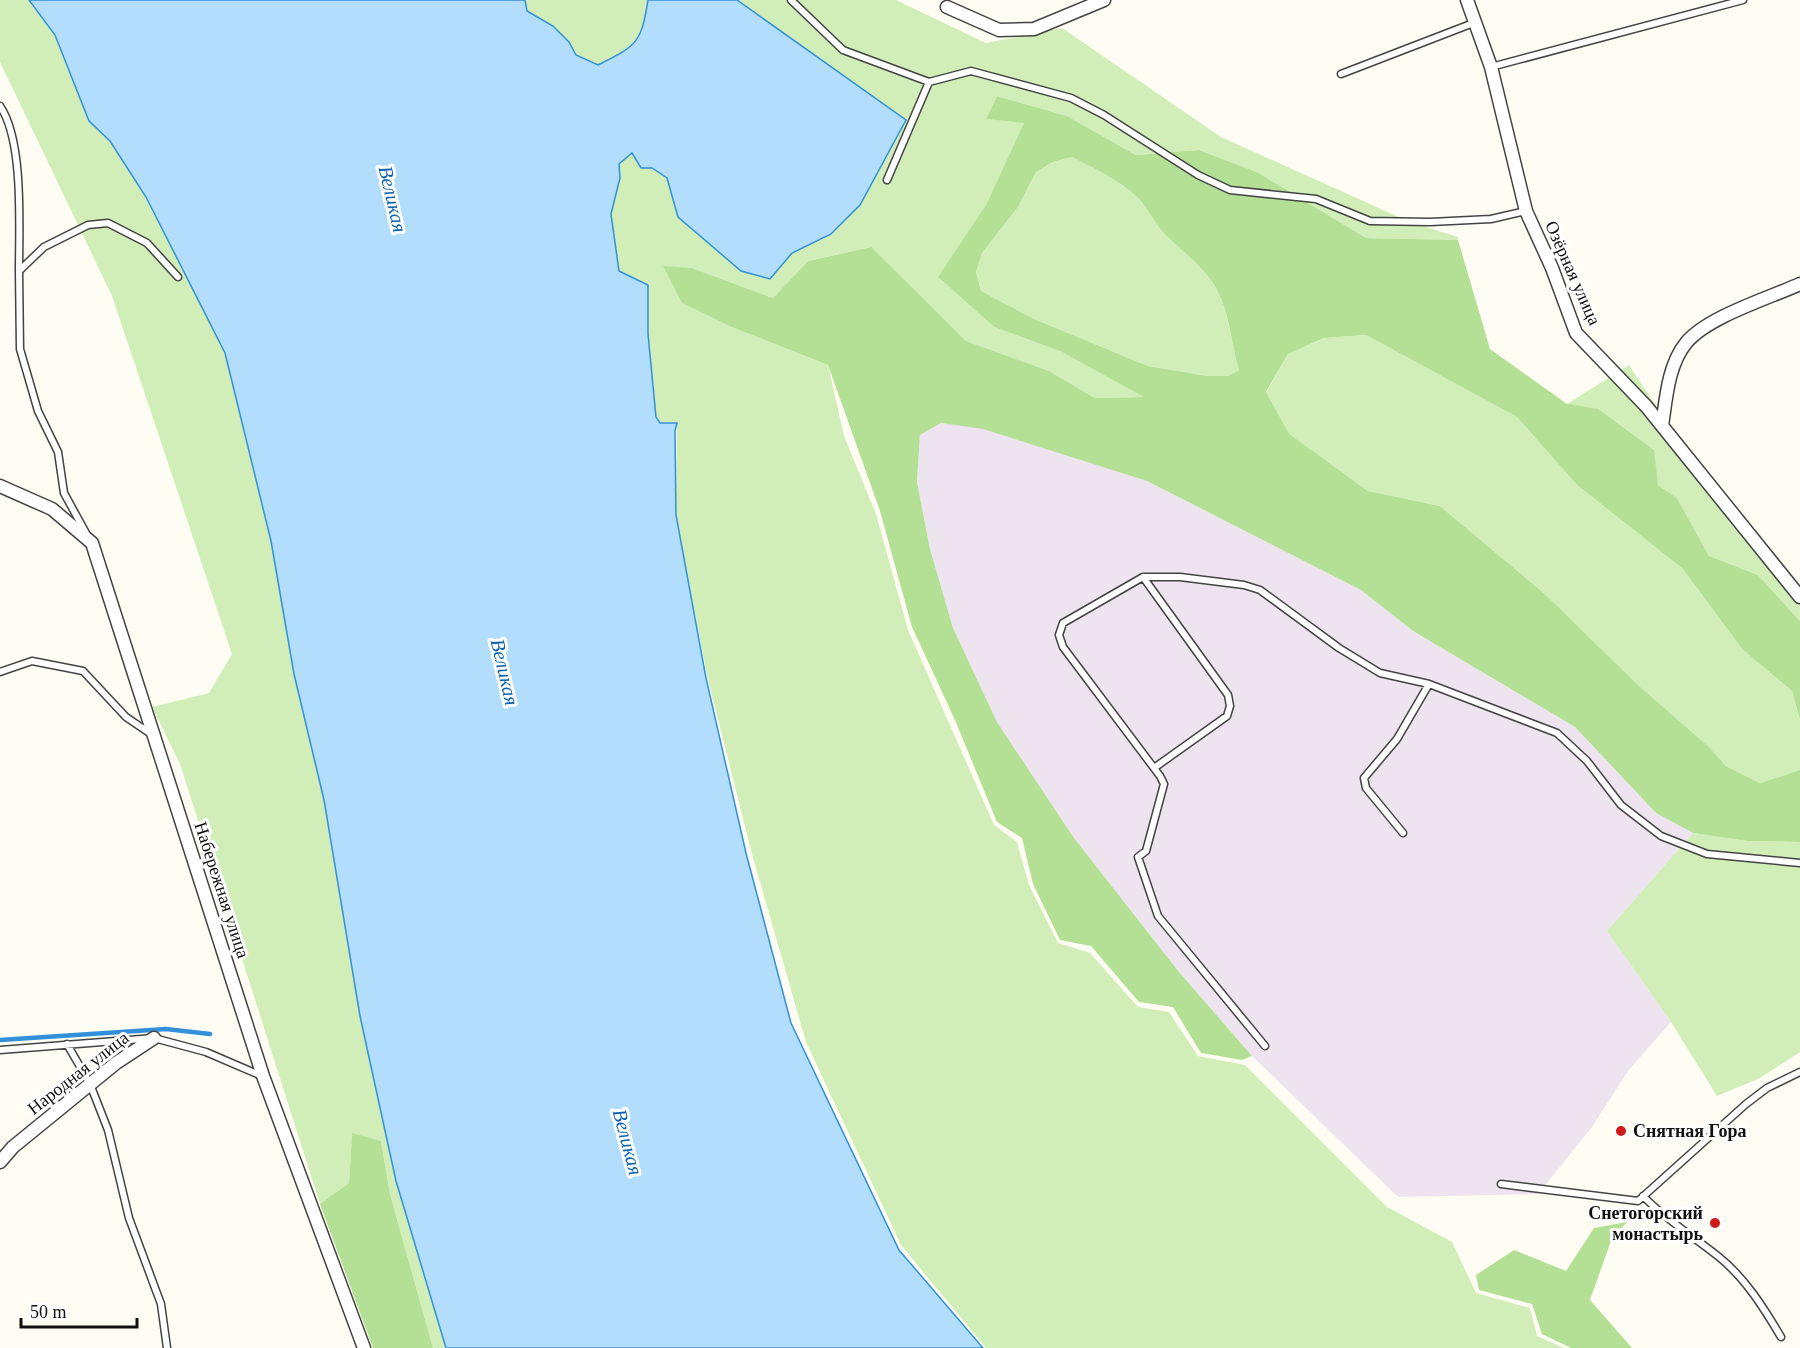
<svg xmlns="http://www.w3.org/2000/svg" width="1800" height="1348" font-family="Georgia,serif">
<rect width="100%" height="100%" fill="#fffdf3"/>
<!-- industrial -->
<path fill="#eee4ef" d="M 941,423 L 988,429 L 1147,481 L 1361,590 L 1413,631 L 1575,727 L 1656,813 L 1693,833 L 1607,931 L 1671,1022 L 1628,1071 L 1592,1127 L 1538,1194 L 1398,1197 L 1252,1056 L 1179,972 L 1074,838 L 997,722 L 953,628 L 930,549 L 917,482 L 920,435 Z"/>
<!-- green -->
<path fill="#d2eeb8" d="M 0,0 L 29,0 L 55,35 L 89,121 L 110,141 L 146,197 L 225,353 L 271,541 L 294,674 L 324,800 L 360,1016 L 396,1181 L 446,1348 L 433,1348 L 390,1194 L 381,1141 L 352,1134 L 349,1183 L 320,1204 L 180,764 L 152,707 L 209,693 L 232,654 L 112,296 L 0,62 Z
M 525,0 L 648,0 C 641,45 637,45 598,65 L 576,55 L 569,42 L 553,26 L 526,11 Z
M 737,0 L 896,0 L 986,43 L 1062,28 L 1221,137 L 1410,222 L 1458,237 L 1458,240 L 1366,238 L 1257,172 L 1199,150 L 1136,155 L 1067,116 L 997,96 L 986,119 L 1025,122 L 986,205 L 939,278 L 994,327 L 1062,352 L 1146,397 L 1095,398 L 1049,371 L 966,341 L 870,247 L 808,261 L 773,298 L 692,268 L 734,328 L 828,365 L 844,436 L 876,514 L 908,630 L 994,825 L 1017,842 L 1029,885 L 1058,943 L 1090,953 L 1138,1007 L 1169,1012 L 1198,1056 L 1245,1065 L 1387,1207 L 1452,1242 L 1476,1293 L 1530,1308 L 1537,1336 L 1564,1348 L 986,1348 L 901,1245 L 806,1042 L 752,854 L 708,680 L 676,515 L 677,423 L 660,423 L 656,417 L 648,334 L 648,285 L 619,271 L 611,214 L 620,178 L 619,164 L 632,153 L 667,178 L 678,217 L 741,271 L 770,279 L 792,253 L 831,234 L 860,205 L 905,120 Z
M 1072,157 C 1095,169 1120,180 1139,199 C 1149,208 1154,222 1164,232 C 1181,251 1205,267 1217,290 C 1230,316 1231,343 1239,370 L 1228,376 L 1208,376 L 1148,366 L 1034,319 L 981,291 L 976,272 L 982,253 L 1018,207 L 1036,172 L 1053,162 Z
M 1366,335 L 1517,417 L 1577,485 L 1683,569 L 1742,649 L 1792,691 L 1800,720 L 1800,770 L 1760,783 L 1726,766 L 1708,746 L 1638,685 L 1545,594 L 1440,506 L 1368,491 L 1289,435 L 1266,393 L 1288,354 L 1325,338 Z
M 1629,365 L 1680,442 L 1800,588 L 1800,621 L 1758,575 L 1709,556 L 1677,498 L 1658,485 L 1567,404 Z
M 1693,833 L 1747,841 L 1800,842 L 1800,1052 L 1760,1078 L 1717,1096 L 1671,1022 L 1607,931 Z"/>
<!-- forest -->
<path fill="#b4e096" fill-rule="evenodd" d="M 997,96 L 1067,116 L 1136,155 L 1199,150 L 1257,172 L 1366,238 L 1458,240 L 1490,349 L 1567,404 L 1598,409 L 1654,450 L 1658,485 L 1677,498 L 1709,556 L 1758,575 L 1800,621 L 1800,720 L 1792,691 L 1742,649 L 1683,569 L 1577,485 L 1517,417 L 1366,335 L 1324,338 L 1288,354 L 1266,392 L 1289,434 L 1368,491 L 1440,506 L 1545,594 L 1638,685 L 1708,746 L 1726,766 L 1760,783 L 1800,770 L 1800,842 L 1747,841 L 1693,833 L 1656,813 L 1575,727 L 1413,631 L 1361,590 L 1147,481 L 983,429 L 941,423 L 920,435 L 917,482 L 930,549 L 953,628 L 997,722 L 1074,838 L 1179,972 L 1252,1056 L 1242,1060 L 1201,1053 L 1173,1007 L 1139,1002 L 1091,946 L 1060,940 L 1033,884 L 1022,838 L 997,822 L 955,720 L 912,627 L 880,511 L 828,365 L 734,328 L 682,303 L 663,266 L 692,268 L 773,298 L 808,261 L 871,247 L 966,341 L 1049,371 L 1095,398 L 1144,397 L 1062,352 L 994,327 L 938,277 L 986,205 L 1024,123 L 986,119 ZM 1072,157 C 1095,169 1120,180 1139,199 C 1148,208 1154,222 1163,232 C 1181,251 1205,267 1217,290 C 1230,315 1231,343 1239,370 L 1228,376 L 1208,376 L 1148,366 L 1034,319 L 981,291 L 976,272 L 982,253 L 1018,207 L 1036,172 L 1053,162 Z
M 352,1133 L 381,1141 L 390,1194 L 433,1348 L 373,1348 L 320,1204 L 349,1183 Z
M 1627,1222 L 1612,1238 L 1590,1300 L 1632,1348 L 1571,1348 L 1542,1334 L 1532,1304 L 1479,1290 L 1476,1275 L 1514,1250 L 1566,1271 L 1594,1228 Z"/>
<!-- water -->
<path fill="#b2ddfc" stroke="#3290da" stroke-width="1.5" d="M 29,0 L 525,0 L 527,11 L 553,26 L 569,42 L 576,55 L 598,65 C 637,45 641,44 648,0 L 737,0 L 906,120 L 860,205 L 831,234 L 792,253 L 770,279 L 741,271 L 678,217 L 667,178 L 652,168 L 641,168 L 632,153 L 619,164 L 620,178 L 611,214 L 619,271 L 648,285 L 648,334 L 656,417 L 660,423 L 677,423 L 675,431 L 676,515 L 706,678 L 746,853 L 791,1023 L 899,1250 L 983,1348 L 446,1348 L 396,1181 L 360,1016 L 324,800 L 294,674 L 271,541 L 225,353 L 146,197 L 110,141 L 89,121 L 55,35 Z"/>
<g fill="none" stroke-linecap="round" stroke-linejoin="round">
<!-- stream -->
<path stroke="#3290da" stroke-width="4.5" d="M 0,1040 L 166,1029 L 210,1034"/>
<!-- service casing -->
<g stroke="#434343" stroke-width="9">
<path id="service" d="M 791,0 L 843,50 L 929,82
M 1491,67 L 1743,0
M 1341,74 L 1476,22
M 0,106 C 24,141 19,227 19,271
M 887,180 L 929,82 L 971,71 L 1071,98 L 1104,115 L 1198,175 L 1230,190 L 1316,199 L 1370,221 L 1430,222 L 1491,219 L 1526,211
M 87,535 L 64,493 L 58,452 L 38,411 L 20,349 L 19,271 L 44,247 L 88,225 L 108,223 L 147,243 L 178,277
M 1143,577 L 1228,695 L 1230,706 L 1227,716 L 1154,768
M 0,672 L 32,661 L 83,671 L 126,717 L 151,734
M 1403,833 L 1366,788 L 1364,778 L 1397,739 L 1429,684
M 67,1044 L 90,1084 L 108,1130 L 129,1218 L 161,1304 L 167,1348
M 1265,1046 L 1158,916 L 1138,857 L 1146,851 L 1164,784 L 1160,776 L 1063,647 L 1059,635 L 1063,623 L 1143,577 L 1180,577 L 1244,585 L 1260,590 L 1339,648 L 1380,673 L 1429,684 L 1557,733 L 1587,761 L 1621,805 L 1661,836 L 1707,854 L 1800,863
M 0,1050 L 154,1038 L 206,1052 L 262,1076
M 1501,1184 L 1638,1201 L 1746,1104 L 1767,1088 L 1800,1072
M 1643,1196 C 1666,1220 1693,1236 1719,1257 C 1745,1278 1764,1308 1781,1337"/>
</g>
<!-- minor casing -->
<g stroke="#434343" stroke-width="15">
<path id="minor" d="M 1467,0 L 1491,67 L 1526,211 L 1552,268 L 1576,333 L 1646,406 L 1800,597
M 947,7 L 999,30 L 1034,29 L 1104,0
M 1662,426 C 1666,399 1668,365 1686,343 C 1707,317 1769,298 1800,284
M 0,486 L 52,509 L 92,543 L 263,1076 L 364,1348
M 0,1162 L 13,1147 L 116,1063 L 154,1038"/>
</g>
<!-- service -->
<use href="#service" stroke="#fff" stroke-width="6"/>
<!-- minor -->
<use href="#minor" stroke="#fff" stroke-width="12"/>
</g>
<!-- markers -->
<g fill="#ce1a1a" stroke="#fff" stroke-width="2">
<circle cx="1621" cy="1131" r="6"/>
<circle cx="1715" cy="1223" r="6"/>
</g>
<g text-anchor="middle" stroke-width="6" stroke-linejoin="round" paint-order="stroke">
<!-- street labels -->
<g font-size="18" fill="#101010" stroke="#fff">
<text transform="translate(1573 273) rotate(66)" y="6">Озёрная улица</text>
<text transform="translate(222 890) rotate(72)" y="6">Набережная улица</text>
<text transform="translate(78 1073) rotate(-38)" y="6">Народная улица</text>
</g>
<!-- poi labels -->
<g font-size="18" font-weight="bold" fill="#101010" stroke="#fff" text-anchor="start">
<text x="1633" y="1137">Снятная Гора</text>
<text x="1703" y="1219" text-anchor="end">Снетогорский<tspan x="1703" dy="21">монастырь</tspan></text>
</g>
<!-- water labels -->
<g font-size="20" font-style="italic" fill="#0c61af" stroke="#fff">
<text transform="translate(393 199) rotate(77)" y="7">Великая</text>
<text transform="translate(505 672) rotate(77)" y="7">Великая</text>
<text transform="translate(628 1142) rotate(75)" y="7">Великая</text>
</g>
</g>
<!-- scale -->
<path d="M21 1318v9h116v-9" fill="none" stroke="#101010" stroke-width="3"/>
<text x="30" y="1318" font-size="18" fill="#101010" stroke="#ffffff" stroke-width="4.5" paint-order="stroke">50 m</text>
</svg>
